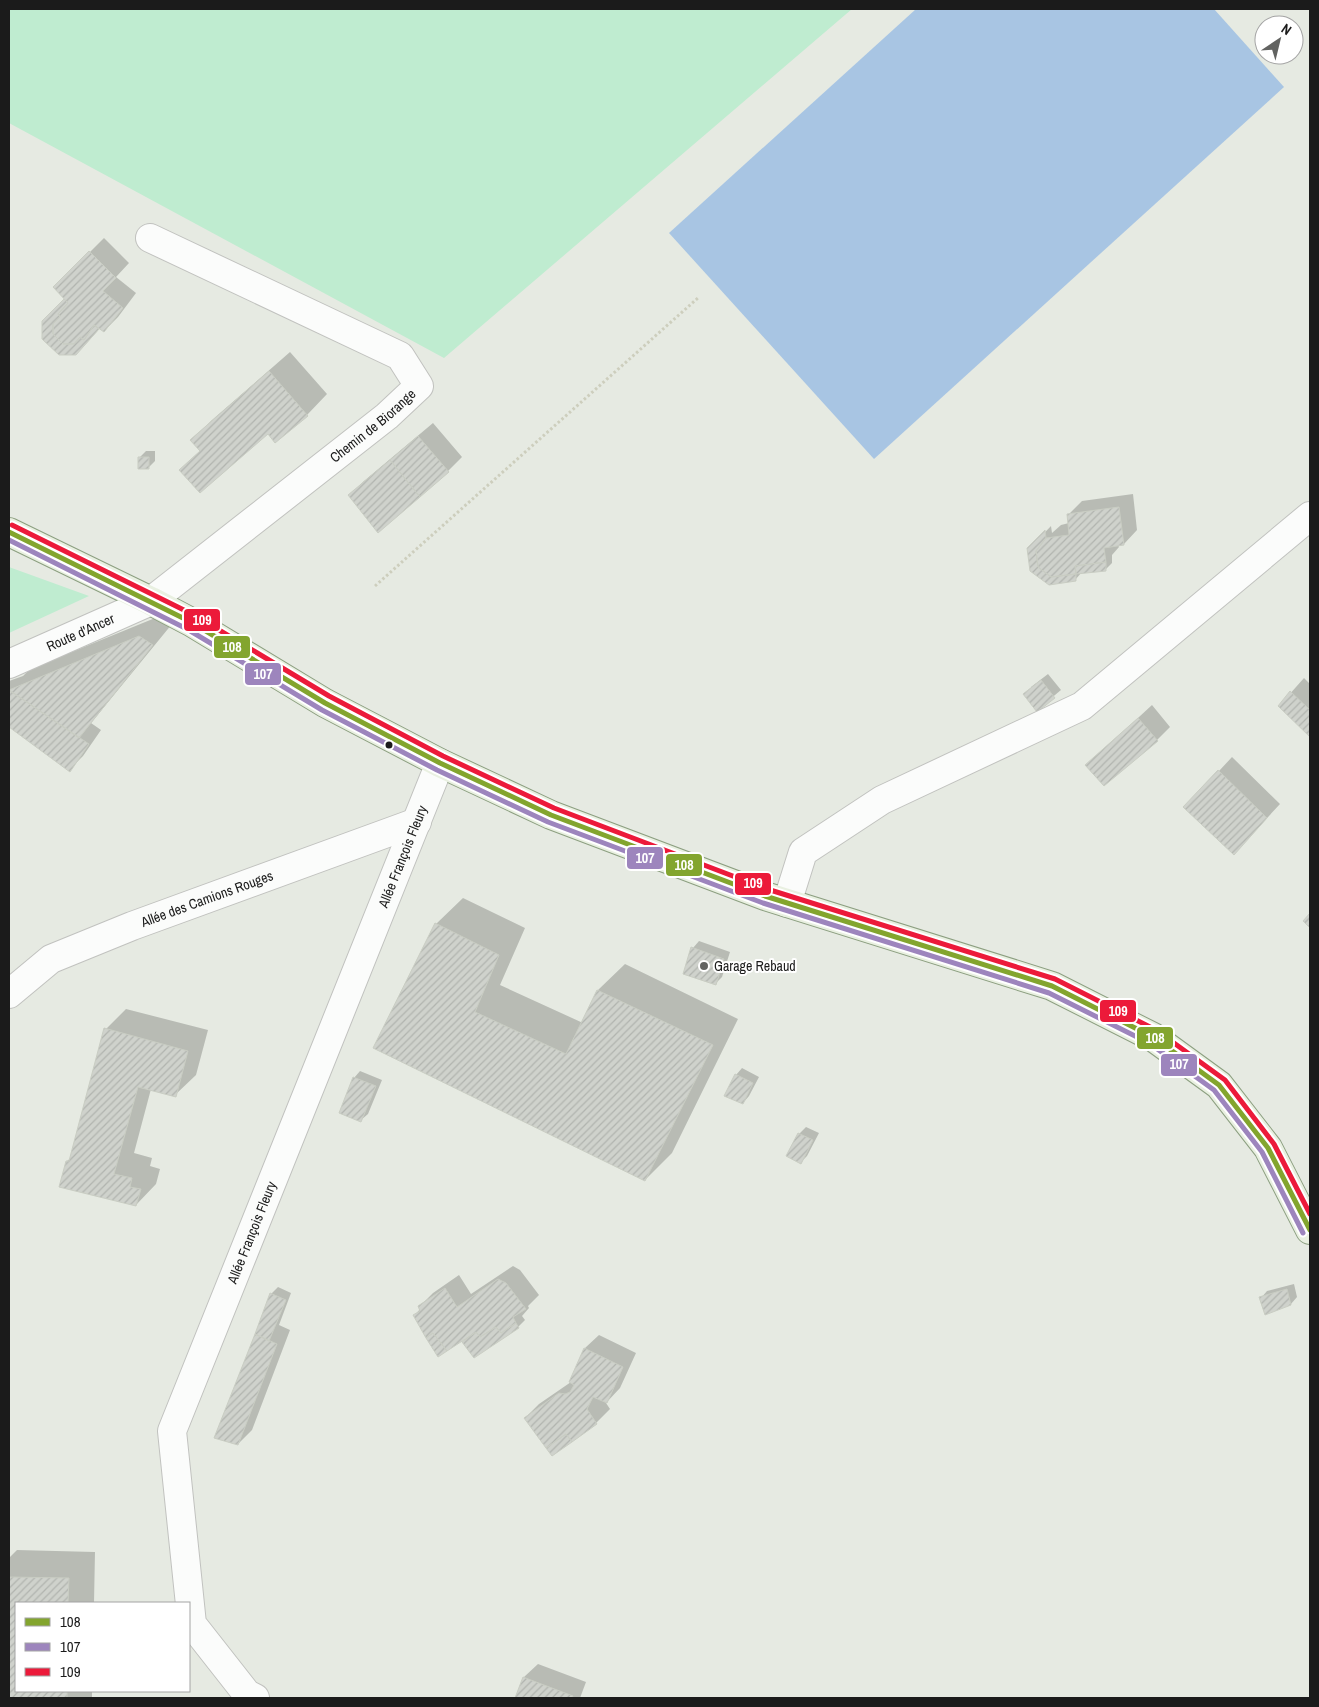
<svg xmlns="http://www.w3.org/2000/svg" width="1319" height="1707" font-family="'Archivo Narrow',sans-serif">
<defs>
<pattern id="building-hatch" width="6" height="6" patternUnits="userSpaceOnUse" patternTransform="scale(1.25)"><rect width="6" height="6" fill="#cfd2cc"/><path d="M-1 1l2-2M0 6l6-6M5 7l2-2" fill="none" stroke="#b1b4af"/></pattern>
</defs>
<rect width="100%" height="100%" fill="#e6eae2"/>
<!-- grass -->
<path fill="#bfecd0" d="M 9,9 L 852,9 L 444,358 L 9,123 Z
M 9,567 L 89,596 L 9,633 Z"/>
<!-- pitch -->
<path fill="#a8c5e3" d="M 916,9 L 1214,9 L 1284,87 L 874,459 L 669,233 Z"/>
<!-- shadow -->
<path fill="#0003" d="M 104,238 L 129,263 L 116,277 L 136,293 L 118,317 L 104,331 L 100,328 L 83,347 L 44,322 L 66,299 L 55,287 Z
M 290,352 L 327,394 L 307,415 L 275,442 L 268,433 L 180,470 L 201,450 L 192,440 L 212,420 Z
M 433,423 L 462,457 L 448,471 L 350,495 L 364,481 Z
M 146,451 L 155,451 L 155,461 L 148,468 L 139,458 Z
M 1133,494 L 1137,530 L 1124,544 L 1118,545 L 1119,547 L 1112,555 L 1112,563 L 1106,569 L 1082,572 L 1075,580 L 1029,549 L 1051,526 L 1052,533 L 1061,525 L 1069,523 L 1068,515 L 1082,501 Z
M 160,616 L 172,624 L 91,723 L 101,730 L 83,756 L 69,770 L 9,726 L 9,681 L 23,676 L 30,669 Z
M 1048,674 L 1061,690 L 1037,710 L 1031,687 Z
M 1304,678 L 1310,684 L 1310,735 L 1280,705 Z
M 1152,705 L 1170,727 L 1157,740 L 1087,765 Z
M 1232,757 L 1280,804 L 1234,854 L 1219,771 Z
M 463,898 L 525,928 L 500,985 L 583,1023 L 598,990 L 625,964 L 738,1019 L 672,1153 L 645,1180 L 375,1048 L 436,924 Z
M 699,941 L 730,952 L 722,977 L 715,984 L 693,948 Z
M 126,1009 L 208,1030 L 196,1075 L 175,1095 L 151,1089 L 134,1153 L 152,1158 L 150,1166 L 160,1169 L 156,1184 L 136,1205 L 67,1161 L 71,1158 L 106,1029 Z
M 742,1068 L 759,1077 L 749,1096 L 743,1103 L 736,1075 Z
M 360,1071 L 382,1080 L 368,1114 L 361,1120 L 354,1078 Z
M 806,1127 L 819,1133 L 807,1156 L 801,1162 L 799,1134 Z
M 513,1266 L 520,1270 L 539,1295 L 528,1306 L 529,1308 L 522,1316 L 525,1320 L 518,1327 L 463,1342 L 469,1336 L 414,1316 L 420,1309 L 419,1307 L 433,1293 L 459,1275 L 471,1294 Z
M 1294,1284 L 1297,1297 L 1291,1304 L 1266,1313 L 1261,1298 L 1267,1291 Z
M 278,1287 L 291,1293 L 279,1325 L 290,1330 L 252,1430 L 238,1444 L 271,1294 Z
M 599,1335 L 636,1353 L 620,1388 L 606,1403 L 610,1409 L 596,1423 L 572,1441 L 525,1418 L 539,1404 L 571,1382 L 585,1348 Z
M 17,1550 L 95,1552 L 94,1603 L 16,1603 L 16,1691 L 92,1691 L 92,1698 L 9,1698 L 9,1558 Z
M 538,1664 L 586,1682 L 580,1698 L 516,1698 L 524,1677 Z"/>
<!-- building -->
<path fill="url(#building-hatch)" stroke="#c9cdc3" d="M 89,251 L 116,278 L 103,291 L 123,308 L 104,332 L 94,325 L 84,340 L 80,337 L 74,344 L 63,344 L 53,334 L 53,324 L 60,317 L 58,314 L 68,303 L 53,287 Z
M 64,299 L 68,303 L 58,314 L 60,317 L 53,324 L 53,334 L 63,344 L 74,344 L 80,337 L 84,340 L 94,325 L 99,329 L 76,355 L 59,355 L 42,339 L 42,321 Z
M 269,371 L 308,416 L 275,443 L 268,434 L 200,493 L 179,470 L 200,451 L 190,440 Z
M 418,436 L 449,472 L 420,497 L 390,460 Z
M 138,457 L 149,457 L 149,469 L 138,469 Z
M 390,460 L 420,497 L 378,533 L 348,495 Z
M 1119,507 L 1124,545 L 1104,548 L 1106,562 L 1075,566 L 1076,574 L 1051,577 L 1038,567 L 1036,551 L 1046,538 L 1069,535 L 1067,514 Z
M 1045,530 L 1046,538 L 1036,551 L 1038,567 L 1051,577 L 1076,574 L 1076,581 L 1049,585 L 1030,571 L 1027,548 Z
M 1106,562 L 1106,571 L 1076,574 L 1075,566 Z
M 139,636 L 153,645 L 79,738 L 9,690 Z
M 1041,680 L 1055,698 L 1037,712 L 1023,694 Z
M 9,690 L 89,744 L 70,772 L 9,727 Z
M 1290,691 L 1310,710 L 1310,737 L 1278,706 Z
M 1138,718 L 1158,741 L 1104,786 L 1085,765 Z
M 1218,770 L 1267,818 L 1234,855 L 1183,807 Z
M 1310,913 L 1310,928 L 1303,921 Z
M 435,923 L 499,955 L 475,1012 L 566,1054 L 597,990 L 713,1045 L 645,1181 L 373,1048 Z
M 691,947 L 724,959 L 716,985 L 683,974 Z
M 104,1028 L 188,1051 L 176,1097 L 138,1087 L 114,1174 L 132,1178 L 130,1187 L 141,1189 L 136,1206 L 59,1187 L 66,1161 L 69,1161 Z
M 735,1074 L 753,1083 L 743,1104 L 724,1096 Z
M 353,1077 L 376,1086 L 361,1122 L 339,1113 Z
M 798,1133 L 813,1140 L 801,1164 L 786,1156 Z
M 498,1279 L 506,1283 L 526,1309 L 513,1317 L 516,1323 L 501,1333 L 496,1327 L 480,1337 L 476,1332 L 447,1351 L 433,1333 L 426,1338 L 413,1315 L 420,1311 L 418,1306 L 445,1288 L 457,1307 Z
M 1287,1289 L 1291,1305 L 1265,1315 L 1259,1297 Z
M 270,1293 L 286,1300 L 269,1341 L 255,1334 Z
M 516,1323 L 519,1328 L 474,1358 L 462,1342 L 476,1332 L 480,1337 L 496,1327 L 501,1333 Z
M 433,1333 L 447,1351 L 438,1357 L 426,1338 Z
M 255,1334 L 277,1344 L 238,1445 L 214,1438 Z
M 584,1348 L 623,1367 L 607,1403 L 593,1397 L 587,1409 L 597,1424 L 572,1442 L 566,1434 L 546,1448 L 524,1418 L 559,1393 L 565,1394 L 570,1392 L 574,1385 L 569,1382 Z
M 566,1434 L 572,1442 L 552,1456 L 546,1448 Z
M 9,1577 L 69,1578 L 68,1603 L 16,1603 L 16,1691 L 67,1691 L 67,1698 L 9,1698 Z
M 523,1677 L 573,1696 L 572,1698 L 515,1698 Z"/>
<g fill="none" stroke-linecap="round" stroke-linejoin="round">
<!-- minor casing -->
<g stroke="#c1c2bf" stroke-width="30">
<g id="minor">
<path id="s1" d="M 9,664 L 151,601 L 387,416 L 419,386 L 400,356 L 150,238"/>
<path d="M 787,903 L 803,852 L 882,800 L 1082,706 L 1310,516"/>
<path id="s2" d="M 9,994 L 51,959 L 132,926 L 417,822"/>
<path id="s3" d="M 255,1698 L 247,1694 L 192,1624 L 172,1431 L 440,763"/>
</g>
</g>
<!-- major casing -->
<g stroke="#8c9f80" stroke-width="30">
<path id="major" d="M 9,532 L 151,601 L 191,622 L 325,703 L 440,763 L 551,815 L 765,896 L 1052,986 L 1153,1037 L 1219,1085 L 1268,1148 L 1310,1230"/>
</g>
<!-- path -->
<path stroke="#cdcebd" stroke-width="3" stroke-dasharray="2.5 2.5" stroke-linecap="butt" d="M 375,586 L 699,297"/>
<!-- minor -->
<use href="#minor" stroke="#fbfcfb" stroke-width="28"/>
<!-- major -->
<use href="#major" stroke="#e9f0e1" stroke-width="28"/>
<!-- bus-1 casing -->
<g stroke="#fff" stroke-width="9">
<path id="bus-1" d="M 9,532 L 191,622 L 325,703 L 440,763 L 551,815 L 765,896 L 1052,986 L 1153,1037 L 1219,1085 L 1268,1148 L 1310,1230"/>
</g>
<!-- bus-2 casing -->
<g stroke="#fff" stroke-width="9">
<path id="bus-2" d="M 9,540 L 187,629 L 322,710 L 437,770 L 548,822 L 763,903 L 1049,993 L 1149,1043 L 1214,1090 L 1262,1152 L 1303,1233"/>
</g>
<!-- bus-3 casing -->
<g stroke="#fff" stroke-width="9">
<path id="bus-3" d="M 12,525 L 194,615 L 329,696 L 443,756 L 554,808 L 767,889 L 1055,979 L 1156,1030 L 1225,1080 L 1274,1144 L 1310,1214"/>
</g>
<!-- bus-1 -->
<use href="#bus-1" stroke="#83a52e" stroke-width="5"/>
<!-- bus-2 -->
<use href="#bus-2" stroke="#9d85bd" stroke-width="5"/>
<!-- bus-3 -->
<use href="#bus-3" stroke="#ec1a3a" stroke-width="5"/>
</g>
<!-- markers -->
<circle fill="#1b1b1b" stroke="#fff" stroke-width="2" cx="389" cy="745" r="4.5"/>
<circle fill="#626361" stroke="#fff" stroke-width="2" cx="704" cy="966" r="5"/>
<g text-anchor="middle" stroke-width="4" stroke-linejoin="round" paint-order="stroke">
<!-- street labels -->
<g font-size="14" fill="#1b1b1b" stroke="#fff">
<text dy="5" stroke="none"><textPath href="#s1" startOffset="438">Chemin de Biorange</textPath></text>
<text dy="5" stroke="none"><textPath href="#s1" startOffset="78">Route d'Ancer</textPath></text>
<text dy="5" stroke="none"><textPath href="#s3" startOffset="911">Allée François Fleury</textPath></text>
<text dy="5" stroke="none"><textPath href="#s2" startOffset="222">Allée des Camions Rouges</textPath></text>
<text dy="5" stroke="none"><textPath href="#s3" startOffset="506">Allée François Fleury</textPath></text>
</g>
<!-- poi labels -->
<g font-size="14" fill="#1b1b1b" stroke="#fff" text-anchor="start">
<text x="714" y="971">Garage Rebaud</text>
</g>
</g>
<g stroke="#fff" stroke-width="2">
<rect x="183" y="608" width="38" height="24" rx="5" fill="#ec1a3a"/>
<rect x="213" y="635" width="38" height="24" rx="5" fill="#83a52e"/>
<rect x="244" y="662" width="38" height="24" rx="5" fill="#9d85bd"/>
<rect x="626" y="846" width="38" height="24" rx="5" fill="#9d85bd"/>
<rect x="665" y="853" width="38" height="24" rx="5" fill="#83a52e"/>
<rect x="734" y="872" width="38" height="24" rx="5" fill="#ec1a3a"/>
<rect x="1099" y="999" width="38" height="24" rx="5" fill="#ec1a3a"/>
<rect x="1136" y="1026" width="38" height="24" rx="5" fill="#83a52e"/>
<rect x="1160" y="1053" width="38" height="24" rx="5" fill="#9d85bd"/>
</g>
<g font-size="14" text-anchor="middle" font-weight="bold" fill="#fff">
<text x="202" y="625">109</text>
<text x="232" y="652">108</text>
<text x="263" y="679">107</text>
<text x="645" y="863">107</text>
<text x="684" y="870">108</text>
<text x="753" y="888">109</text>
<text x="1118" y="1016">109</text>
<text x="1155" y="1043">108</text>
<text x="1179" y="1069">107</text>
</g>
<!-- border -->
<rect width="1319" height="1707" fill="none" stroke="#1b1b1b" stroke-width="20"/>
<!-- legend -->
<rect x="15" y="1602" width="175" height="90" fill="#ffffff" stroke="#a4a4a4"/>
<rect x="25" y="1618" width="25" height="8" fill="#83a52e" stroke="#a4a4a4"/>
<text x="60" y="1627" font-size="15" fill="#1b1b1b">108</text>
<rect x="25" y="1643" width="25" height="8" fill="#9d85bd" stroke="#a4a4a4"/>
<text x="60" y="1652" font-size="15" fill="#1b1b1b">107</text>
<rect x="25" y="1668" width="25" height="8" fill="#ec1a3a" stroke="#a4a4a4"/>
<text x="60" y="1677" font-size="15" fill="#1b1b1b">109</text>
<!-- north arrow -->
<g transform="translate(1279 40) rotate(35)"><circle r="24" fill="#ffffff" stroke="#a4a4a4"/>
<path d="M0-4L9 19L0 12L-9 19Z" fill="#626361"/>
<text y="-8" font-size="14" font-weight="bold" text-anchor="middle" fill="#1b1b1b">N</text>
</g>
</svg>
